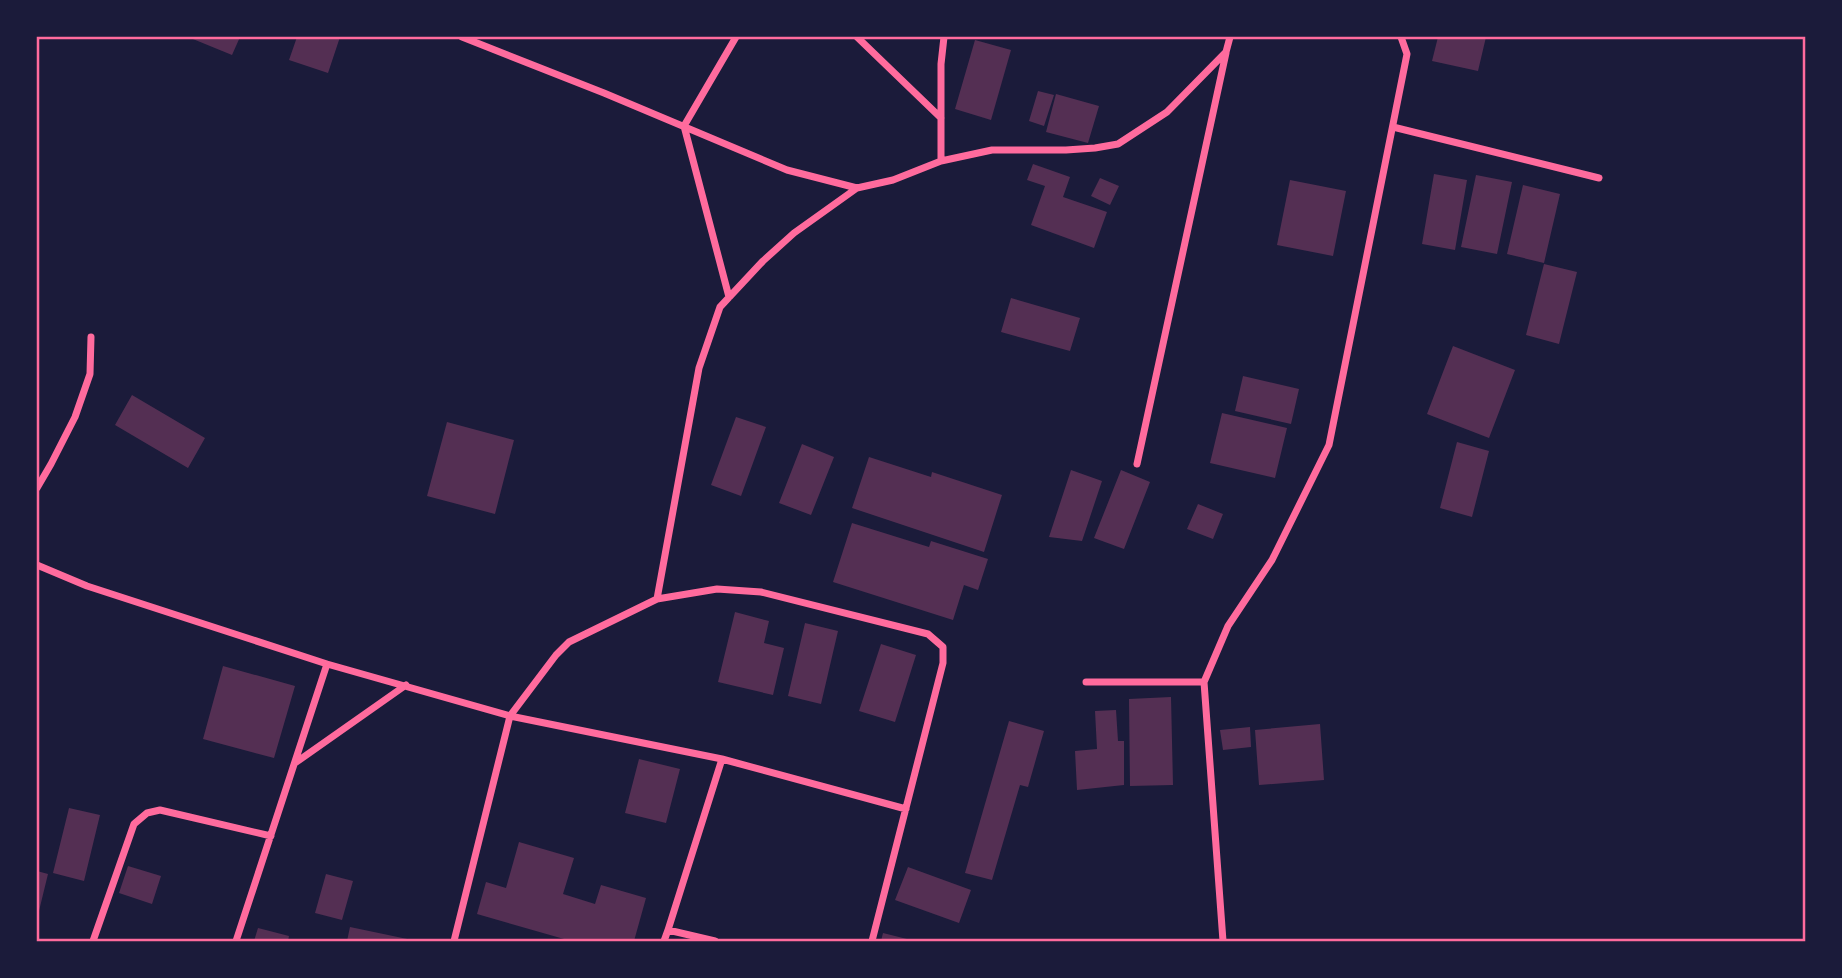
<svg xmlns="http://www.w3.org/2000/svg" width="1842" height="978" font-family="'Open Sans',sans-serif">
<rect width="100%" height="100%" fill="#1b1b3a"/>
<!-- building -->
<path fill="#542f53" d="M 188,37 L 240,37 L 232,55 Z
M 297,37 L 340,37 L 328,73 L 289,60 Z
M 1438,37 L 1486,37 L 1478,71 L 1432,61 Z
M 975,40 L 1011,50 L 991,120 L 955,109 Z
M 1038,91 L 1054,95 L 1044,126 L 1029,121 Z
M 1056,94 L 1099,106 L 1088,143 L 1046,132 Z
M 1033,164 L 1070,177 L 1063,197 L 1107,212 L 1094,248 L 1031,225 L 1045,186 L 1027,180 Z
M 1434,174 L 1467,180 L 1455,250 L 1422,244 Z
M 1476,175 L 1512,182 L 1497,254 L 1461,247 Z
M 1100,178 L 1119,186 L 1110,205 L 1091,196 Z
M 1290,180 L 1346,191 L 1333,256 L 1277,245 Z
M 1523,185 L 1560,194 L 1544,263 L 1507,254 Z
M 1544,264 L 1577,272 L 1559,344 L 1526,335 Z
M 1011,298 L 1080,318 L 1070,351 L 1001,332 Z
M 1453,346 L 1515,370 L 1489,438 L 1427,414 Z
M 1243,376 L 1299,389 L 1291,424 L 1235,411 Z
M 132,395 L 205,438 L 188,468 L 115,425 Z
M 1222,413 L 1287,428 L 1275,478 L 1210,463 Z
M 736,417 L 766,427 L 741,496 L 711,485 Z
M 447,422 L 514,440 L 495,514 L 427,496 Z
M 1457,442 L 1489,451 L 1472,517 L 1440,508 Z
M 802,444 L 834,457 L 811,515 L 779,503 Z
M 869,457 L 931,477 L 932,472 L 1002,495 L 984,552 L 852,508 Z
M 1071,470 L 1102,481 L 1082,541 L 1049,537 Z
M 1121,470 L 1150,482 L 1124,549 L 1094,538 Z
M 1198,504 L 1223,514 L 1213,539 L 1187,529 Z
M 852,523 L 929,547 L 931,541 L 988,559 L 978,590 L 964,585 L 953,620 L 833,582 Z
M 735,612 L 769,621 L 764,643 L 784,648 L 773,695 L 718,682 Z
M 805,623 L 838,631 L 821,704 L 788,696 Z
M 881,644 L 916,655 L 895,722 L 859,711 Z
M 223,666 L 295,686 L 274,758 L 203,739 Z
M 1171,697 L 1173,785 L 1130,786 L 1129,699 Z
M 1116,710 L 1118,741 L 1124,741 L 1124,785 L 1077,790 L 1075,751 L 1097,749 L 1095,711 Z
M 1009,721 L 1044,731 L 1028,787 L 1020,785 L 992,880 L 965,873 Z
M 1320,724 L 1324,780 L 1259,785 L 1255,730 Z
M 1250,727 L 1251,747 L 1223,750 L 1220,730 Z
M 639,759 L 680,769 L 666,823 L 625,813 Z
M 69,808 L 100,815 L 84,881 L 53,873 Z
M 519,842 L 574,858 L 563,894 L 595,904 L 601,885 L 646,898 L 634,941 L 571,941 L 477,914 L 486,882 L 506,888 Z
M 128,866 L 161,876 L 152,904 L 119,893 Z
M 908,867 L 971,890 L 959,923 L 895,900 Z
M 37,871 L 48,874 L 38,915 L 37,915 Z
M 326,874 L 353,881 L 342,920 L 315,913 Z
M 350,927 L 412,940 L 412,941 L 347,941 Z
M 258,928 L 289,936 L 288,941 L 254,941 Z
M 883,933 L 911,940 L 911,941 L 881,941 Z"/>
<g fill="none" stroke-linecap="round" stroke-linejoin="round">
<!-- minor -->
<path stroke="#ff6b9d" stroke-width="7" d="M 462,37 L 604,93 L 787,170 L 857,188 L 893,180 L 941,161 L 992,150 L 1066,150 L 1095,148 L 1118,144 L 1167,112 L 1226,52 L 1230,37
M 857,37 L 941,118
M 1393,127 L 1599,178
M 941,161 L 941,64 L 944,37
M 729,297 L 684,126 L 736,37
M 1137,464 L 1226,53
M 37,488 L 51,464 L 75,417 L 90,374 L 91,337
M 37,565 L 87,586 L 327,664
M 657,599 L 699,368 L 720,307 L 763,261 L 794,233 L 857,188
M 1086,682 L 1204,682
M 295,763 L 406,685
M 93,941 L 134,824 L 147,813 L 160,810 L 271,836
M 236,941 L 327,664 L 510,716 L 722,759 L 906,809
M 454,941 L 510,716 L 556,655 L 569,642 L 657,599 L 717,589 L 761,592 L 928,634 L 943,647 L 943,663 L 872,941
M 664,941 L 668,930
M 715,941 L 668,930 L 722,759
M 1223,941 L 1204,682 L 1228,626 L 1272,560 L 1329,445 L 1407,54 L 1401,37"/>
</g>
<!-- border -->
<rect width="1842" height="978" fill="none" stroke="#1b1b3a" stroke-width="77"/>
<rect x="38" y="38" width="1766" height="902" fill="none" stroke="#ff6b9d" stroke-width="2.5"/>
</svg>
